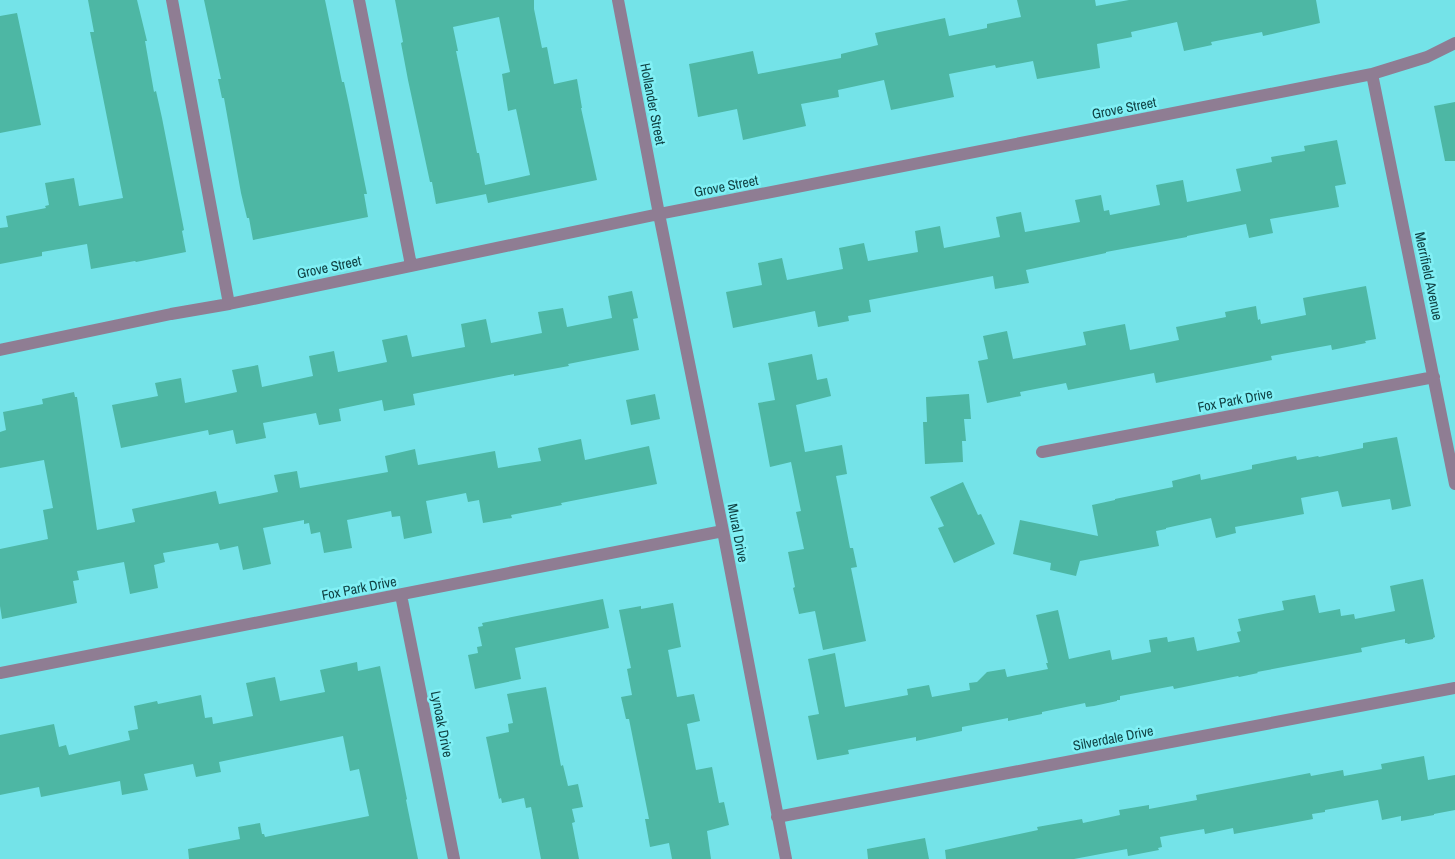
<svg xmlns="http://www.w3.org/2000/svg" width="1455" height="859" font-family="'Archivo Narrow',sans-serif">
<rect width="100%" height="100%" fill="#74e3e8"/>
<!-- building -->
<path fill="#4db7a4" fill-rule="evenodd" d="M 88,0 L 137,0 L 147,41 L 145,41 L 154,92 L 156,91 L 162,118 L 184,230 L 182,231 L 186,252 L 136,262 L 135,261 L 91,269 L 87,244 L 42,252 L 42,256 L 0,264 L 0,228 L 8,227 L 6,216 L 46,208 L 45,206 L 49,205 L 45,183 L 74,178 L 79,206 L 123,198 L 90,32 L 94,32 Z
M 204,0 L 325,0 L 342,82 L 344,82 L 349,105 L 367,194 L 364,194 L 368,217 L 253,240 L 249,218 L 247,218 L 241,193 L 224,98 L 222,98 L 218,79 L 221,79 Z
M 395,0 L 534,0 L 534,9 L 542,48 L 547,47 L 554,84 L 577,79 L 582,108 L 581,108 L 597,180 L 488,203 L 486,194 L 436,204 L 432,182 L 430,182 L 408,80 L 401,43 L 403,42 ZM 499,17 L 510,72 L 502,74 L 508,111 L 516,109 L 530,175 L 485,185 L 479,153 L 477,153 L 466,99 L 456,51 L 458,51 L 453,27 Z
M 1017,0 L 1095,0 L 1096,6 L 1129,0 L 1316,0 L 1320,23 L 1263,36 L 1262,32 L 1211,42 L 1212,45 L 1184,51 L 1177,22 L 1131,32 L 1132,37 L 1097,44 L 1100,68 L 1037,79 L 1033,61 L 996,68 L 995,65 L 949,74 L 954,97 L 891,110 L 884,80 L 838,90 L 839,97 L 801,104 L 806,126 L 743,140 L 737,109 L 698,117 L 689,64 L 753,51 L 758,74 L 841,58 L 841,54 L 878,45 L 875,33 L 945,18 L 949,36 L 987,28 L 987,24 L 1021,17 Z
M 17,13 L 41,125 L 0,133 L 0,16 Z
M 1455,102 L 1455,161 L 1445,161 L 1434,106 Z
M 1337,140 L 1346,184 L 1335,186 L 1339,207 L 1270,219 L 1273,233 L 1249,238 L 1246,224 L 1187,236 L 1187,237 L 1106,252 L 1106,253 L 1026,270 L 1029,283 L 995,289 L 993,276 L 869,300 L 871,312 L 848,316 L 849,321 L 818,327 L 815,311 L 733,328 L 726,292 L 762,285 L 758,263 L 782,258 L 787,280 L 843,269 L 839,248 L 864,243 L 868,261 L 918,252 L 915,231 L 940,226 L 944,248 L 1000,237 L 996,217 L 1021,212 L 1025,232 L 1080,222 L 1075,200 L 1101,195 L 1104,211 L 1109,210 L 1110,215 L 1160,205 L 1156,185 L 1183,180 L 1187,202 L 1241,191 L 1236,169 L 1272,162 L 1271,157 L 1305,151 L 1304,146 Z
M 1366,286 L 1376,339 L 1365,341 L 1366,343 L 1332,350 L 1331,345 L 1271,356 L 1272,360 L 1156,383 L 1154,373 L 1068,390 L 1066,383 L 1020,392 L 1021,396 L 987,403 L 978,361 L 988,359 L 983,336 L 1007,331 L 1013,359 L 1086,345 L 1083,332 L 1125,324 L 1130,350 L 1179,340 L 1176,327 L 1226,317 L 1225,312 L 1256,306 L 1258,320 L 1260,319 L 1261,324 L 1306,315 L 1303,298 Z
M 632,291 L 638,318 L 633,319 L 639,350 L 568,364 L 569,366 L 514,376 L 514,374 L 413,394 L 415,405 L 384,411 L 382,400 L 339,409 L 341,421 L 319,425 L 316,413 L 263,423 L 266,438 L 236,444 L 233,430 L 209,435 L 208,430 L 121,448 L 112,405 L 158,396 L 155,383 L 181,378 L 185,403 L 237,392 L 232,370 L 258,365 L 262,387 L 313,376 L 309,356 L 334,351 L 338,372 L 387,362 L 382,340 L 407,335 L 412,357 L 465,347 L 461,324 L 486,319 L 491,343 L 542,333 L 538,312 L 563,308 L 567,327 L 612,318 L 608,296 Z
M 812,354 L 817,380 L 827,378 L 831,396 L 796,405 L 805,452 L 842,445 L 847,474 L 836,476 L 850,548 L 853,548 L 857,567 L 851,568 L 866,641 L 823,650 L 815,611 L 799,614 L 793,588 L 795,587 L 788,552 L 804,549 L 796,512 L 801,511 L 791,462 L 770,467 L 758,403 L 775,400 L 768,363 Z
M 74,392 L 75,397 L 77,397 L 97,530 L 135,522 L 132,509 L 216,491 L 219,504 L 278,492 L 274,475 L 297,471 L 300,488 L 388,472 L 385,456 L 415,449 L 418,465 L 495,451 L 498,468 L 541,461 L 538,448 L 581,439 L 585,460 L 649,446 L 657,484 L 561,503 L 562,505 L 511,515 L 512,518 L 483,523 L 479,500 L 468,502 L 466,493 L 426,501 L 432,533 L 404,539 L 400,516 L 392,517 L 391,511 L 347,520 L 352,548 L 324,553 L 320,532 L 311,534 L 309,523 L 304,524 L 304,520 L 263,528 L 271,564 L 243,570 L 238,546 L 220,550 L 218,543 L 163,553 L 165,562 L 154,565 L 158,588 L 130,594 L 124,562 L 77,571 L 79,580 L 73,581 L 77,603 L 2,619 L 0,606 L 0,549 L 48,539 L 43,510 L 53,508 L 44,460 L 0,468 L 0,432 L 6,430 L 3,412 L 43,404 L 42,399 Z
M 655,394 L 660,419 L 631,425 L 626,400 Z
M 969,394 L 971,419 L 964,419 L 966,441 L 962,441 L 963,462 L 925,464 L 923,422 L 927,422 L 926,397 Z
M 1397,437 L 1411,506 L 1392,510 L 1390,499 L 1342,507 L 1338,491 L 1301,498 L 1304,514 L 1235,527 L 1236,533 L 1216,538 L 1211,518 L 1166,528 L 1166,529 L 1156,531 L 1159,546 L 1080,561 L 1076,576 L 1050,570 L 1051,563 L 1013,554 L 1020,520 L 1098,536 L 1092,505 L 1115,500 L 1115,499 L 1173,487 L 1172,481 L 1200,474 L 1201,480 L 1252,469 L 1252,465 L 1296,456 L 1297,460 L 1318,456 L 1319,457 L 1363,448 L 1363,443 Z
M 963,482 L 978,515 L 981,514 L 995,544 L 954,563 L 938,528 L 944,526 L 930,497 Z
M 1423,579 L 1435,637 L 1433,638 L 1433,639 L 1408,644 L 1407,643 L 1405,643 L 1405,639 L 1361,648 L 1362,652 L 1257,672 L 1258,673 L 1239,677 L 1238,676 L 1174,689 L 1173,686 L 1120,696 L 1120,700 L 1117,700 L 1117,701 L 1094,706 L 1086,707 L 1085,703 L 1042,712 L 1042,714 L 1008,721 L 1008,718 L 962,727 L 962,731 L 916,741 L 916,737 L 848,750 L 849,754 L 817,760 L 808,716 L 819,714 L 808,659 L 835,653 L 845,707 L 908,695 L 907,689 L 929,685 L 932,697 L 970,690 L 969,683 L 977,682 L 987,672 L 1005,669 L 1007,677 L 1048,669 L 1046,663 L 1048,663 L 1036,615 L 1058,610 L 1069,659 L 1110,650 L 1112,660 L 1151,652 L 1149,640 L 1167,637 L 1168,642 L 1194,637 L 1197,651 L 1240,642 L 1237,632 L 1241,631 L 1238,619 L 1284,610 L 1282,601 L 1315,595 L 1319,613 L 1340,609 L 1341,616 L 1354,614 L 1355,619 L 1395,611 L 1390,586 Z
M 603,599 L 609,628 L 515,648 L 521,679 L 475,689 L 468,655 L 478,653 L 477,647 L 482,646 L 478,627 L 483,626 L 482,623 Z
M 673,603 L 681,647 L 668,650 L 677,697 L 694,694 L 700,721 L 687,724 L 696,770 L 712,767 L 719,803 L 724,802 L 729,825 L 707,831 L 711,859 L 672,859 L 669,843 L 650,847 L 645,819 L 649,819 L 629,719 L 626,719 L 621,697 L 632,695 L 627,669 L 631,668 L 619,610 L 641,606 L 641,609 Z
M 357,662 L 358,671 L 380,666 L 407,799 L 406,800 L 418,859 L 189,859 L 188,849 L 240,839 L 238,827 L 260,823 L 262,834 L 264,834 L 265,837 L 369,816 L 359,769 L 350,771 L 343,736 L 219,762 L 221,772 L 196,777 L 193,764 L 144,774 L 148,790 L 122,795 L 120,781 L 41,797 L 39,787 L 0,795 L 0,735 L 54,724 L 59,747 L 66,745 L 69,755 L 130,740 L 128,731 L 138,729 L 134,706 L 157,701 L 158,704 L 201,695 L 205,718 L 212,717 L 213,724 L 253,716 L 246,683 L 275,677 L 280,701 L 325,692 L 320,670 Z
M 546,687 L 561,766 L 563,765 L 568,786 L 578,784 L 583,807 L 572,809 L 575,822 L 572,823 L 579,859 L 541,859 L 531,807 L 526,808 L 524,798 L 502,803 L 501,798 L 499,799 L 486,737 L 509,732 L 508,724 L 513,723 L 507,694 Z
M 1424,756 L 1428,780 L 1455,775 L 1455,810 L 1434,814 L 1434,815 L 1401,821 L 1401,816 L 1382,820 L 1378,800 L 1325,810 L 1325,812 L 1312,814 L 1313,819 L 1234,834 L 1233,828 L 1205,834 L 1204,829 L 1160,837 L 1162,847 L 1158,848 L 1159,850 L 1128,856 L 1127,849 L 1074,859 L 946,859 L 945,850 L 1038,830 L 1037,827 L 1082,819 L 1083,823 L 1120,815 L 1119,810 L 1149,805 L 1149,809 L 1197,800 L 1196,795 L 1310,773 L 1311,776 L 1343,770 L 1344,776 L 1382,769 L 1381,764 Z
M 925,838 L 929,859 L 868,859 L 867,849 Z"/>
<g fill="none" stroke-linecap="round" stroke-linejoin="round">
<!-- minor -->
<path stroke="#8f7d93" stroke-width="12" d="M 172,0 L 229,304
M 359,0 L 411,265
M 618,0 L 659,214 L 723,531 L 786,859
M 1372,74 L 1455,484
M 0,350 L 171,314 L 229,304 L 659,214 L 1372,74 L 1427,57 L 1455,43
M 1042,452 L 1434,377
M 401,595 L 454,859
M 0,673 L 723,531
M 777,817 L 1455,688"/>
</g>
<g text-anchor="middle" stroke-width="5" stroke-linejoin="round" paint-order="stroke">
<!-- street labels -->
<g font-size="14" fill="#104244" stroke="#81f0f5">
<text transform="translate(653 104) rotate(79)" y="5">Hollander Street</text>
<text transform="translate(1124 108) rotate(-11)" y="5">Grove Street</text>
<text transform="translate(726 186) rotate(-11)" y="5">Grove Street</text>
<text transform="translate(329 267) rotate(-12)" y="5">Grove Street</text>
<text transform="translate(1429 276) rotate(78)" y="5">Merrifield Avenue</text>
<text transform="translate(1235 400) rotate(-11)" y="5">Fox Park Drive</text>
<text transform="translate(738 533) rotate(79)" y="5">Mural Drive</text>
<text transform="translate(359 588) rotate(-11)" y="5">Fox Park Drive</text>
<text transform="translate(442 724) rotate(79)" y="5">Lynoak Drive</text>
<text transform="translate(1113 738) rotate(-11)" y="5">Silverdale Drive</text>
</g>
</g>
</svg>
